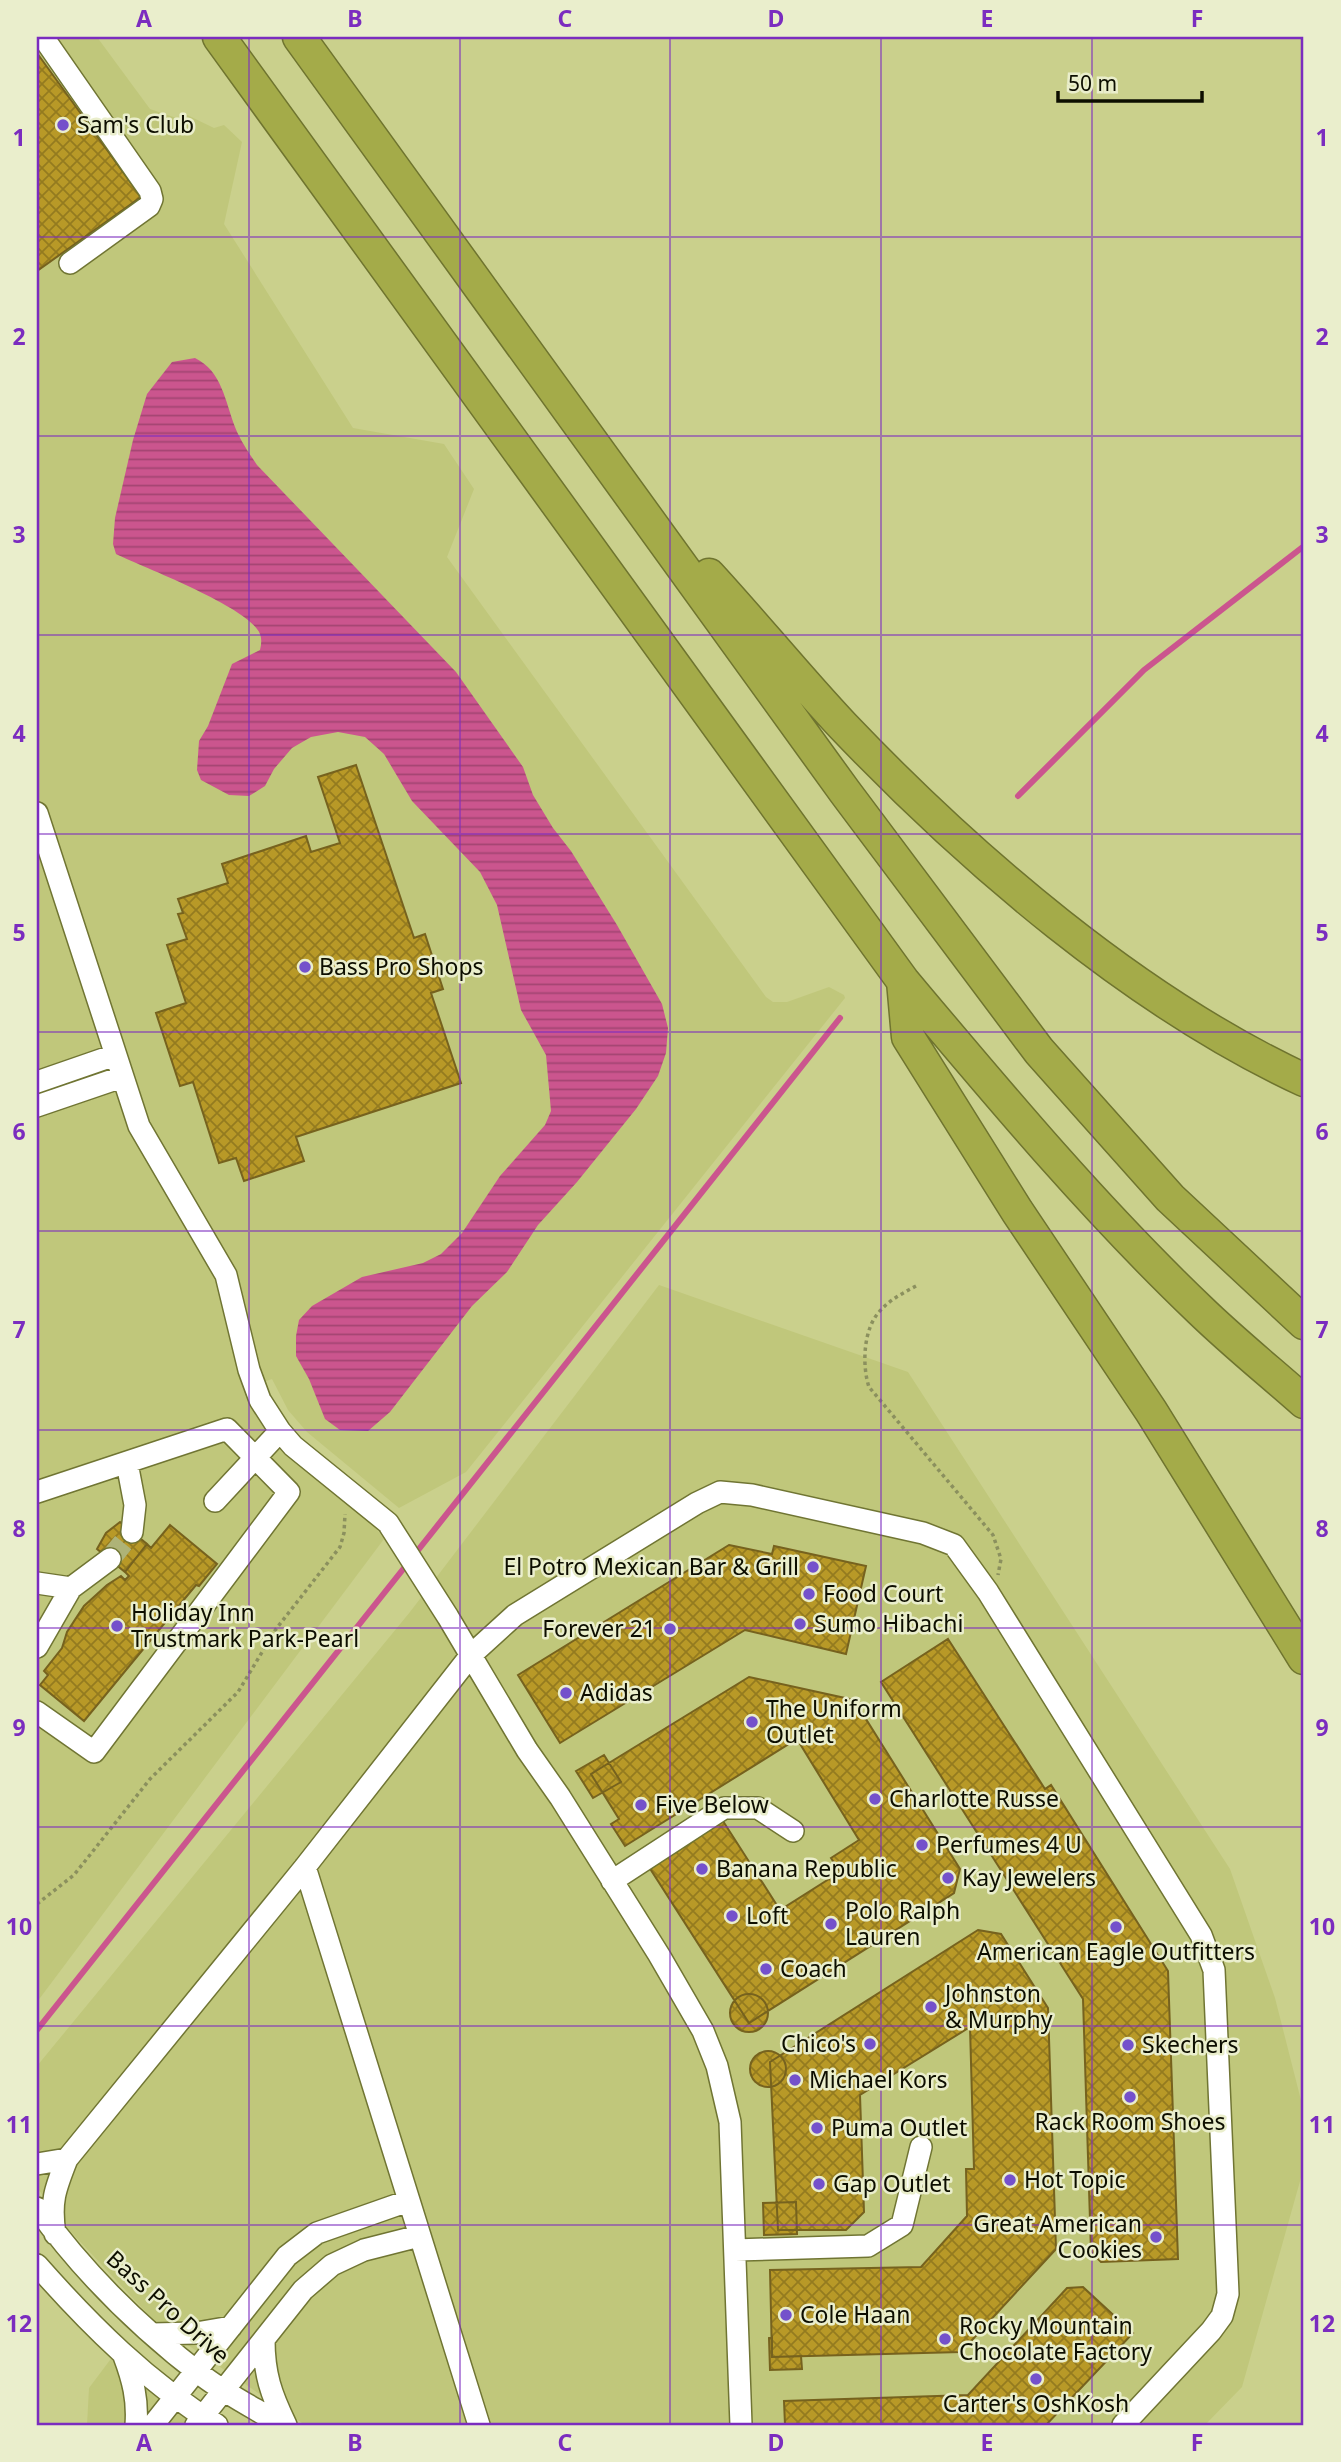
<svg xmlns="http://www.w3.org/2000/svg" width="1341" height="2462" font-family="'Noto Sans',sans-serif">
<defs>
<pattern id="water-rules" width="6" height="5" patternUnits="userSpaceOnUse" patternTransform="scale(1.75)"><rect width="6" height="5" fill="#cb558e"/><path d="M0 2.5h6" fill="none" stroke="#a34572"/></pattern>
<pattern id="building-cross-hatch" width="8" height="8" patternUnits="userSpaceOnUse" patternTransform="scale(1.75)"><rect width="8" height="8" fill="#b89927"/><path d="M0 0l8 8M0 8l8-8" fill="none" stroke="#947b1f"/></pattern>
</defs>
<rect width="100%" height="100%" fill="#cad08c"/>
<!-- built -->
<path fill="#c0c77b" d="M 37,37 L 97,37 L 150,109 L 185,121 L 187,115 L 214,128 L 224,125 L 242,142 L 224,224 L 353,428 L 444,444 L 474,489 L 447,557 L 766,997 L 773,1002 L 787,1002 L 829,987 L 844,995 L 845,998 L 466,1472 L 399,1508 L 307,1432 L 288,1410 L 272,1379 L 244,1389 L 262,1426 L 282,1448 L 375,1527 L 384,1539 L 37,2002 Z
M 659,1285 L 908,1372 L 1230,1869 L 1275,1998 L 1304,2112 L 1304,2167 L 1242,2387 L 1205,2425 L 305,2425 L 157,2324 L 58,2218 L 37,2187 L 37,2066 L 410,1612 Z
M 113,2356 L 201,2425 L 87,2425 L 89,2388 Z"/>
<!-- water -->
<path fill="url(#water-rules)" d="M 195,358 C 222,371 225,401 235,427 C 240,440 249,453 257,465 L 456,672 L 523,767 L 533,795 L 553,828 L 571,851 L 617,925 L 662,1004 L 668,1028 L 666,1053 L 658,1076 L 636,1109 L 577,1182 L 538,1225 L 507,1272 L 472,1306 L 390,1412 L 368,1431 L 340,1430 L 325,1419 L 309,1379 L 296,1356 L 296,1336 L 299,1320 L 312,1306 L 362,1277 L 423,1263 L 441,1254 L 462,1233 L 500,1176 L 545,1125 L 551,1111 L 546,1055 L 521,1010 L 497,905 L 480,872 L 412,801 L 384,754 L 365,737 L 338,732 L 311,737 L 292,748 L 274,769 L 265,786 L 249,796 L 229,795 L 201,780 L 197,770 L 199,741 L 208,726 L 232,664 L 260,650 C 262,642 262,635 257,629 C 239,604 148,569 116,554 L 113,544 L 115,518 L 133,440 L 147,394 L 172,362 Z"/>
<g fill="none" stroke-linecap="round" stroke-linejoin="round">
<!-- stream -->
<path stroke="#cb558e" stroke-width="6" d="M 1018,796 L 1144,670 L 1304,546
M 415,1554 L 840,1018
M 37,2030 L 408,1563"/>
</g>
<!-- building -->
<path fill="url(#building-cross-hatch)" stroke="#76621e" stroke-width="2" d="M 37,53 L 141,197 L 37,271 Z
M 356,765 L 414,938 L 425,934 L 443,989 L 431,993 L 461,1083 L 296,1137 L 304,1161 L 244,1181 L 236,1158 L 219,1163 L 193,1082 L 180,1086 L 156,1013 L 186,1003 L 167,945 L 187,939 L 178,914 L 183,913 L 178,899 L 228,883 L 222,864 L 306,836 L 311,852 L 340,843 L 318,777 Z
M 120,1522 L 147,1544 L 125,1572 L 97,1549 L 106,1533 Z
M 170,1525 L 217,1564 L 199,1586 L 196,1585 L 84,1721 L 40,1685 L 48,1675 L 44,1671 L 62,1648 L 67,1632 L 84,1606 L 107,1585 L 121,1576 L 125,1580 L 129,1576 L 125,1572 L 147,1544 L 151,1548 Z
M 729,1545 L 772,1554 L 774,1546 L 866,1566 L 846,1654 L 745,1630 L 560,1743 L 518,1675 Z
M 948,1639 L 1045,1789 L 1051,1785 L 1168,1971 L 1178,2259 L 1101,2262 L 1091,2252 L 1083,1999 L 881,1682 Z
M 749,1677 L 854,1700 L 960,1869 L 954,1893 L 749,2023 L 649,1867 L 723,1821 L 780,1910 L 840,1872 L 831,1858 L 859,1840 L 797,1739 L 625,1846 L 611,1824 L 619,1819 L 591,1774 Z
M 604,1755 L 621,1782 L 593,1798 L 576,1771 Z
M 978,1930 L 1001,1934 L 1048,2008 L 1056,2249 L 961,2352 L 772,2357 L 770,2270 L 921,2267 L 967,2216 L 966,2169 L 974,2169 L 970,2027 L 860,2095 L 864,2212 L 846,2230 L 778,2230 L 770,2062 Z
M730 2013a19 19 0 1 1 38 0a19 19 0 1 1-38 0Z
M750 2069a18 18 0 1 1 36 0a18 18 0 1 1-36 0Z
M 796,2202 L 797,2234 L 764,2235 L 763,2203 Z
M 1083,2287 L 1133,2333 L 1046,2425 L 785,2425 L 784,2401 L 968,2395 L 1067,2288 Z
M 772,2337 L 772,2357 L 801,2356 L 802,2369 L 770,2370 L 769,2338 Z"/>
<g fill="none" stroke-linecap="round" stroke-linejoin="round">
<!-- minor-tunnel -->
<path stroke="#aeb377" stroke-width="21" stroke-dasharray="21 10" stroke-linecap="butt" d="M 110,1559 L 132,1532"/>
<!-- minor casing -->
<g stroke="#707533" stroke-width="24">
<path id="minor" d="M 43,37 L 150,191 L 152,199 L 149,206 L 70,263
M 37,813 L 139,1126 L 226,1275 L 249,1370 L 260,1400 L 280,1431 L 293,1446 L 388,1523 L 448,1617 L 527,1750 L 560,1797 L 659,1955 L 703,2031 L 717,2066 L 730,2122 L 741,2425
M 37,1082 L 115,1055
M 37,1106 L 122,1077
M 127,1463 L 135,1505 L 132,1532
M 37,1492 L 227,1429 L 289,1492 L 94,1752 L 37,1712
M 215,1501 L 280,1431
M 37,1583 L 71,1588
M 37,1647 L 71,1588 L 110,1559
M 305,1867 L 479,2425
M 612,1881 L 724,1808 L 758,1808 L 793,1831
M 37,2164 L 67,2159
M 37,2208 C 83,2272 141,2329 204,2377 C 228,2395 256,2409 282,2425
M 55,2234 C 50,2202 55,2189 67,2159 L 305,1867 L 471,1655 L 515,1615 L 697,1503 L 720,1492 L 752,1495 L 923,1533 L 954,1545 L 988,1592 L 1201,1935 L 1214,1970 L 1228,2294 L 1222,2316 L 1211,2331 L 1123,2425
M 735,2250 L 868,2246 L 902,2225 L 921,2147
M 37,2265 C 90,2325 148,2383 217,2425
M 152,2334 L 196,2333 L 231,2327
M 264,2340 C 264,2374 271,2394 286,2425
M 124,2356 C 133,2380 138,2400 136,2425
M 153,2425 L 287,2256 L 317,2233 L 408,2201
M 196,2425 L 303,2290 L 332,2265 L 364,2250 L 419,2236"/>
</g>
<!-- highway casing -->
<g stroke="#6f742f" stroke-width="35">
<path id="highway" d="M 219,37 L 903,981 C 998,1094 1093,1208 1200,1310 C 1233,1342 1269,1371 1304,1402
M 299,37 L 845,792 L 1039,1051 L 1170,1198 L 1304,1323
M 709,575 C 755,625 797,677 843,726 C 971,860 1136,1002 1304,1080
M 903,981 L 908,1037 L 1017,1211 L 1151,1411 L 1304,1658"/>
</g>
<!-- path -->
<path stroke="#8b905e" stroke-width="3.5" stroke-dasharray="3.5 3.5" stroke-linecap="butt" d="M 916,1286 C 903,1293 889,1300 879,1312 C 863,1330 862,1366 869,1387 L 993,1535 L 1001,1559 L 998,1575
M 37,1904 L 74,1875 L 150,1779 L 238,1692 L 276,1629 L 340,1547 L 344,1533 L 345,1514"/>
<!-- minor -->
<use href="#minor" stroke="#fff" stroke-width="21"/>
<!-- highway -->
<use href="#highway" stroke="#a4ab49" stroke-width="32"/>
</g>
<!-- grid -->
<path fill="none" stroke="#7b2cbf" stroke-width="2" stroke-opacity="0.55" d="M 249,37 L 249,2425M 460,37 L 460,2425M 670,37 L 670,2425M 881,37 L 881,2425M 1092,37 L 1092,2425M 37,237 L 1304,237M 37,436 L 1304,436M 37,635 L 1304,635M 37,834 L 1304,834M 37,1032 L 1304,1032M 37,1231 L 1304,1231M 37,1430 L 1304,1430M 37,1628 L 1304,1628M 37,1827 L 1304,1827M 37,2026 L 1304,2026M 37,2225 L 1304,2225"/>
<!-- markers -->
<g fill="#7451cb" stroke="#eaeecc" stroke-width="2.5">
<circle cx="63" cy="125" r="7"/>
<circle cx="305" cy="967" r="7"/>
<circle cx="813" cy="1567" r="7"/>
<circle cx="809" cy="1594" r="7"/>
<circle cx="800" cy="1624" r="7"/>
<circle cx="117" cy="1626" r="7"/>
<circle cx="670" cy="1629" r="7"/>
<circle cx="566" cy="1693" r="7"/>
<circle cx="752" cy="1722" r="7"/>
<circle cx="875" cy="1799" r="7"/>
<circle cx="641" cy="1805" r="7"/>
<circle cx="922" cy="1845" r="7"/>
<circle cx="702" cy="1869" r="7"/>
<circle cx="948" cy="1878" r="7"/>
<circle cx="732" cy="1916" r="7"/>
<circle cx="831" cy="1924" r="7"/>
<circle cx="1116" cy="1927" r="7"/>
<circle cx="766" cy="1969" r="7"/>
<circle cx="931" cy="2007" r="7"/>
<circle cx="870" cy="2044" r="7"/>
<circle cx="1128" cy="2045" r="7"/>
<circle cx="795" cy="2080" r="7"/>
<circle cx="1130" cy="2097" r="7"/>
<circle cx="817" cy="2128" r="7"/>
<circle cx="1010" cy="2180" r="7"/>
<circle cx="819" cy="2184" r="7"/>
<circle cx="1156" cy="2237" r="7"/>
<circle cx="786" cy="2315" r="7"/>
<circle cx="945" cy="2339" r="7"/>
<circle cx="1036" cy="2379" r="7"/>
</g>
<g text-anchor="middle" stroke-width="5" stroke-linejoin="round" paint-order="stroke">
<!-- poi labels -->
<g font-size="23" fill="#0d0e00" stroke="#eaeecc" text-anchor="start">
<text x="77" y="133">Sam's Club</text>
<text x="319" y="975">Bass Pro Shops</text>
<text x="799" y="1575" text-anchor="end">El Potro Mexican Bar &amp; Grill</text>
<text x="823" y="1602">Food Court</text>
<text x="131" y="1621">Holiday Inn<tspan x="131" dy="26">Trustmark Park-Pearl</tspan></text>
<text x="814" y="1632">Sumo Hibachi</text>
<text x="656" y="1637" text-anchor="end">Forever 21</text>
<text x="580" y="1701">Adidas</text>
<text x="766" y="1717">The Uniform<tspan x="766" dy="26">Outlet</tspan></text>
<text x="889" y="1807">Charlotte Russe</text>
<text x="655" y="1813">Five Below</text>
<text x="936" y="1853">Perfumes 4 U</text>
<text x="716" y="1877">Banana Republic</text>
<text x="962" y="1886">Kay Jewelers</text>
<text x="845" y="1919">Polo Ralph<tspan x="845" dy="26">Lauren</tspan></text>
<text x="746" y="1924">Loft</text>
<text x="1116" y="1960" text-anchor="middle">American Eagle Outfitters</text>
<text x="780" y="1977">Coach</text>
<text x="945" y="2002">Johnston<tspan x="945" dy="26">&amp; Murphy</tspan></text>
<text x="856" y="2052" text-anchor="end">Chico's</text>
<text x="1142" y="2053">Skechers</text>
<text x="809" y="2088">Michael Kors</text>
<text x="1130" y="2130" text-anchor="middle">Rack Room Shoes</text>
<text x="831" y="2136">Puma Outlet</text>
<text x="1024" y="2188">Hot Topic</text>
<text x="833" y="2192">Gap Outlet</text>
<text x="1142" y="2232" text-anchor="end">Great American<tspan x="1142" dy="26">Cookies</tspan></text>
<text x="800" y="2323">Cole Haan</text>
<text x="959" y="2334">Rocky Mountain<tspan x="959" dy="26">Chocolate Factory</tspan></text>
<text x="1036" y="2412" text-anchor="middle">Carter's OshKosh</text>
</g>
<!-- street labels -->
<g font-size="23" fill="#0d0e00" stroke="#eaeecc">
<text transform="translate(168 2307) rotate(42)" y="8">Bass Pro Drive</text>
</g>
</g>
<!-- border -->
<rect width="1341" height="2462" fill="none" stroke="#eaeecc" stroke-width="77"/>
<!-- scale -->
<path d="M1058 91v10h144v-10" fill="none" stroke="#0d0e00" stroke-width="3.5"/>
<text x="1068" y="91" font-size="21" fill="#0d0e00" stroke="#eaeecc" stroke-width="5" paint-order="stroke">50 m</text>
<rect x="38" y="38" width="1264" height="2386" fill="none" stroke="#7b2cbf" stroke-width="2.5"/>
<g font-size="23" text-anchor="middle" font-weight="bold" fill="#7b2cbf">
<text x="144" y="27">A</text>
<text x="355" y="27">B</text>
<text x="565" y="27">C</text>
<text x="776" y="27">D</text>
<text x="987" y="27">E</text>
<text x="1197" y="27">F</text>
<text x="19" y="146">1</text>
<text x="1322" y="146">1</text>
<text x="19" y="345">2</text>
<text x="1322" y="345">2</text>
<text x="19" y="543">3</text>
<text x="1322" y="543">3</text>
<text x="19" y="742">4</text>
<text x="1322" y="742">4</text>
<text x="19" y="941">5</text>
<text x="1322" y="941">5</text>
<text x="19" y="1140">6</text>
<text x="1322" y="1140">6</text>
<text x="19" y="1338">7</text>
<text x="1322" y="1338">7</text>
<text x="19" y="1537">8</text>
<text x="1322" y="1537">8</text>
<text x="19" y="1736">9</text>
<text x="1322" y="1736">9</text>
<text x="19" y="1935">10</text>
<text x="1322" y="1935">10</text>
<text x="19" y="2133">11</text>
<text x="1322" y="2133">11</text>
<text x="19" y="2332">12</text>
<text x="1322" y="2332">12</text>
<text x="144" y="2451">A</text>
<text x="355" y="2451">B</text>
<text x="565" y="2451">C</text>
<text x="776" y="2451">D</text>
<text x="987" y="2451">E</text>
<text x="1197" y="2451">F</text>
</g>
</svg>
